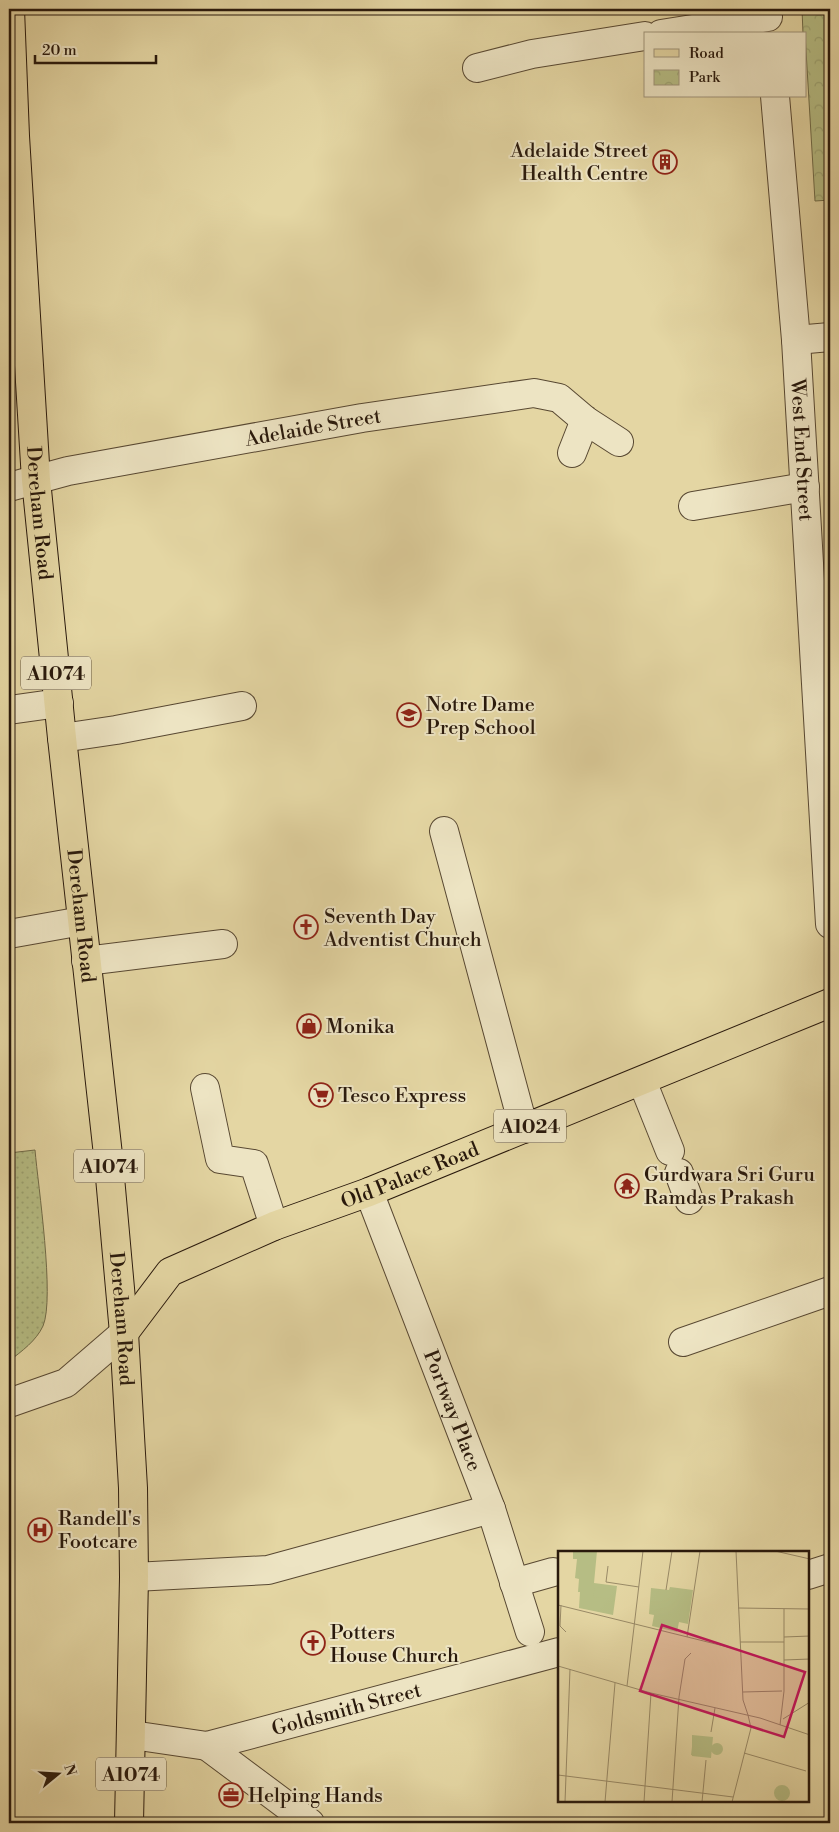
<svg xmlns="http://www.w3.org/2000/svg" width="839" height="1832" font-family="'Libre Bodoni',serif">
<defs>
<pattern id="grass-dots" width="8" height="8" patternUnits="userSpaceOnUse" patternTransform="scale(1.25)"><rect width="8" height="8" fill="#b6bd84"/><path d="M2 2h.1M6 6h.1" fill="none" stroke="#9ca271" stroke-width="1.8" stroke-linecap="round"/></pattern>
<pattern id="park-crowns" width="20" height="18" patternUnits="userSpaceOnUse" patternTransform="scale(1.25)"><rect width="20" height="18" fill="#b6bd84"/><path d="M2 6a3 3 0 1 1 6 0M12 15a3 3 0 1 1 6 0" fill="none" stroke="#9ca271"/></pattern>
</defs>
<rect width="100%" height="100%" fill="#e4d6a3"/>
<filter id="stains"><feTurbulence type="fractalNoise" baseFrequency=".004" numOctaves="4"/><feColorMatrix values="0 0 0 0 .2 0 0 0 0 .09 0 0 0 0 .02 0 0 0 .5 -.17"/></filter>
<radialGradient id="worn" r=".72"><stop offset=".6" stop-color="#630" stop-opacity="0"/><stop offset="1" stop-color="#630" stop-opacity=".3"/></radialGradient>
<!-- grass -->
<path fill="url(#grass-dots)" stroke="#706b48" d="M 35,1150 C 38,1185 55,1298 43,1326 C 36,1341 22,1351 9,1361 L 9,1153 Z"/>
<!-- park -->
<path fill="url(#park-crowns)" stroke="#706b48" d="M 802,9 L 830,9 L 830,200 L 815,201 L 805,34 L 803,34 Z"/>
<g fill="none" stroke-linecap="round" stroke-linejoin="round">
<!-- minor casing -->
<g stroke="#584832" stroke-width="30">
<g id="minor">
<path d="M 661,34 L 768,17"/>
<path d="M 477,68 L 532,54 L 645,36"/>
<path id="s1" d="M 775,96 L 796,340 L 830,924"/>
<path d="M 796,340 L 830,337"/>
<path d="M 572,453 L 585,420"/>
<path id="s2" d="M 9,487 L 68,471 L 362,418 L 534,393 L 559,398 L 585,420 L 619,442"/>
<path d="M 693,506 L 805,487"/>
<path d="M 9,710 L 59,703"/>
<path d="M 62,738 L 116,730 L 242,706"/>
<path d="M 444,831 L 524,1129"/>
<path d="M 9,934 L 82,921"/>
<path d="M 86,961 L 223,944"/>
<path d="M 642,1081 L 670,1151"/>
<path d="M 205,1088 L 220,1159 L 254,1164 L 274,1226"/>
<path d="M 679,1173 L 689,1200"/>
<path id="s3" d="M 369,1192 L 491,1509 L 530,1632"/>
<path d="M 683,1342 L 830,1291"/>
<path d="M 9,1403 L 66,1383 L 124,1333"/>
<path d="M 808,1575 L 830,1568"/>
<path d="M 134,1577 L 268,1570 L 491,1509"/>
<path d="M 514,1583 L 553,1572"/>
<path id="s4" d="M 132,1735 L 207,1746 L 559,1652"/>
<path d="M 207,1746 L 310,1823"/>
</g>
</g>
<!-- major casing -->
<g stroke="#29190c" stroke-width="30">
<g id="major">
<path id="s5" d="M 10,9 L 15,136 L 36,480 L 62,738 L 108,1155 L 124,1333 L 133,1488 L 134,1577 L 129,1823"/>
<path id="s6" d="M 124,1333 L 170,1272 L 274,1226 L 369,1192 L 830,1003"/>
</g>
</g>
<!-- minor -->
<use href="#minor" stroke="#ede4c3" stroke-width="28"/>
<!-- major -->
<use href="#major" stroke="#e4d6a3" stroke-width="28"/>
</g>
<!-- icons -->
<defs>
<g id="building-ring" transform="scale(1.25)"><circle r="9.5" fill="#ede4c3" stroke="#8f2418" stroke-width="1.5"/><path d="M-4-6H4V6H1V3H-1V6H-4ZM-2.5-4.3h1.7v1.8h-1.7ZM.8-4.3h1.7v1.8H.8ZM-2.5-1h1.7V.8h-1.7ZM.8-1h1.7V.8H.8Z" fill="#8f2418"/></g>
<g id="school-ring" transform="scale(1.25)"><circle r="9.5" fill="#ede4c3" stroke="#8f2418" stroke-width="1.5"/><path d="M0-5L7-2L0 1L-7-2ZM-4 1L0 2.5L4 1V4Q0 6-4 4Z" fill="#8f2418"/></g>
<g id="church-ring" transform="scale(1.25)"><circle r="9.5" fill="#ede4c3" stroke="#8f2418" stroke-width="1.5"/><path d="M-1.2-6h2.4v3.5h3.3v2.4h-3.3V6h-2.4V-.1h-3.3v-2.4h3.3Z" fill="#8f2418"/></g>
<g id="shop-ring" transform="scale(1.25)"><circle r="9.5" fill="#ede4c3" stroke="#8f2418" stroke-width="1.5"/><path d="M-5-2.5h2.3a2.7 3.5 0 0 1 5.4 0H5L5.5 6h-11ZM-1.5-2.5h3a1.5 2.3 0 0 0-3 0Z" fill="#8f2418"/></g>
<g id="supermarket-ring" transform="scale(1.25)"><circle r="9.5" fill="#ede4c3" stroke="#8f2418" stroke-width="1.5"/><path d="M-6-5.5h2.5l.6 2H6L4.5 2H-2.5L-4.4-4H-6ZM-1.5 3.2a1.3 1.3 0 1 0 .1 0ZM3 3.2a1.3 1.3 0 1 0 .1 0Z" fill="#8f2418"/></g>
<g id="temple-ring" transform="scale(1.25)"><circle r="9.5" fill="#ede4c3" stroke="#8f2418" stroke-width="1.5"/><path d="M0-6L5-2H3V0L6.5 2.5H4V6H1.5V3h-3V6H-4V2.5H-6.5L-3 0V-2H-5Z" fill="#8f2418"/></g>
<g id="hospital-ring" transform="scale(1.25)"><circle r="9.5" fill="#ede4c3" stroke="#8f2418" stroke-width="1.5"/><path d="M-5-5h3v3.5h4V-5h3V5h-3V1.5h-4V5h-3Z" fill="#8f2418"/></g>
<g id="office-ring" transform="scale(1.25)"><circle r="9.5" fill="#ede4c3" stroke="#8f2418" stroke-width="1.5"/><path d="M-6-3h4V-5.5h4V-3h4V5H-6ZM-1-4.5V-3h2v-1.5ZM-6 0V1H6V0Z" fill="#8f2418"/></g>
</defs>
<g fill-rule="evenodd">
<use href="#building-ring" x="665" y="162"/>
<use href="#school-ring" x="409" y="715"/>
<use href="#church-ring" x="306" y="927"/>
<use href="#shop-ring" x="309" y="1026"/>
<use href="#supermarket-ring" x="321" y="1095"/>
<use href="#temple-ring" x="627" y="1186"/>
<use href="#hospital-ring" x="40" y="1530"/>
<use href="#church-ring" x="313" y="1643"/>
<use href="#office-ring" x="231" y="1795"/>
</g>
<g text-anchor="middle" stroke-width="4" stroke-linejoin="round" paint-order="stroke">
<!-- shield labels -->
<g fill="#ede4c3" stroke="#645643" stroke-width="1">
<rect x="21" y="656.5" width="70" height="33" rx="4"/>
<rect x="494" y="1109.5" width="72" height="33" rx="4"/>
<rect x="74" y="1149.5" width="70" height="33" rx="4"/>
<rect x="96" y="1757.5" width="70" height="33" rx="4"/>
</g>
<g font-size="19" font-weight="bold" fill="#29190c">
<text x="56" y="680">A1074</text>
<text x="530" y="1133">A1024</text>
<text x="109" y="1173">A1074</text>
<text x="131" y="1781">A1074</text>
</g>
<!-- poi labels -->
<g font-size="20" fill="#29190c" stroke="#ede4c3" text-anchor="start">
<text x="648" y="157" text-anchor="end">Adelaide Street<tspan x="648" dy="23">Health Centre</tspan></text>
<text x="426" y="711">Notre Dame<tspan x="426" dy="23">Prep School</tspan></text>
<text x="324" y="923">Seventh Day<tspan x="324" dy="23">Adventist Church</tspan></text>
<text x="326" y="1033">Monika</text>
<text x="338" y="1102">Tesco Express</text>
<text x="644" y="1181">Gurdwara Sri Guru<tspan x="644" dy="23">Ramdas Prakash</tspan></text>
<text x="58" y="1525">Randell's<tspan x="58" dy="23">Footcare</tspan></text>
<text x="330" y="1639">Potters<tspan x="330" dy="23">House Church</tspan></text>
<text x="248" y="1802">Helping Hands</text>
</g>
<!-- street labels -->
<g font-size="20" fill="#29190c" stroke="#ede4c3">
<text dy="7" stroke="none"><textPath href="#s2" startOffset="310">Adelaide Street</textPath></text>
<text dy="7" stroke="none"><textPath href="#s1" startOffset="355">West End Street</textPath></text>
<text dy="7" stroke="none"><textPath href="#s5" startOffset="505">Dereham Road</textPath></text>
<text dy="7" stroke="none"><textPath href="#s5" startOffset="910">Dereham Road</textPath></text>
<text dy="7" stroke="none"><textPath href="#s6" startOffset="335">Old Palace Road</textPath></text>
<text dy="7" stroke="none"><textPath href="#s5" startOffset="1315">Dereham Road</textPath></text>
<text dy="7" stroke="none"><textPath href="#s3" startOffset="234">Portway Place</textPath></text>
<text dy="7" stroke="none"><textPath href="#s4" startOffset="220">Goldsmith Street</textPath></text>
</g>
</g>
<!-- overview -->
<g transform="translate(558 1551)">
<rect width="251" height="251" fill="#e4d6a3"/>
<path d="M 15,0 L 39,0 L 36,32 L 59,35 L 55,64 L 21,57 L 22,41 L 20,41 L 21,28 L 17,27 L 19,8 L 15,8 ZM 112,36 L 135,39 L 130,73 L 121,71 L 119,81 L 94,75 L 96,64 L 91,63 L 93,37 L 111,39 ZM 134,184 L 155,186 L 153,207 L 134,205 ZM153 198a6 6 0 1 1 12 0a6 6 0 1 1-12 0ZM216 242a8 8 0 1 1 16 0a8 8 0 1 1-16 0Z" fill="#b6bd84"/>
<path d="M 37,36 L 55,39 L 53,48 L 35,46 ZM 134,196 L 151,198 L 151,206 L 133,204 Z" fill="#b6bd84"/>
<path fill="none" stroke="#998a67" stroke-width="1" d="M 178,0 L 185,149 L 190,164M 217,0 L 252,8M 50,15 L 48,31 L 81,36M 108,39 L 114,0M 0,54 L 182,99M 3,54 L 2,75 L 8,81M 180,57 L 252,58M 129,86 L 142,0M 226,86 L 252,85M 182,91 L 226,91M 226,109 L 252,108M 0,115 L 93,142 L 202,167 L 252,184M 69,135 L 85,0M 185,141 L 224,140M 225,168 L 252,151M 222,174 L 226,140 L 226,58M 153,181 L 157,157M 186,202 L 248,220M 0,224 L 175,246M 7,251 L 12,118M 47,251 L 57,132M 86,251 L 93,142M 114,251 L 121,146 L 127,108 L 133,102M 144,251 L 148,209M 174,251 L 193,177 L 190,164"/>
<path fill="#c2185b" fill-opacity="0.15" stroke="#c2185b" stroke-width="2.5" d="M 104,74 L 247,121 L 226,186 L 82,140 Z"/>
<rect width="251" height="251" fill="none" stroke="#29190c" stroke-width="2.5"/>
</g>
<!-- margin -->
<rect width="839" height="1832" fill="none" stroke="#e4d6a3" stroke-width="30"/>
<rect x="10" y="10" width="819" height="1812" fill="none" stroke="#29190c" stroke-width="2.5"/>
<rect x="15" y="15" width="809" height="1802" fill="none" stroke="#29190c"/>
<!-- legend -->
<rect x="644" y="32" width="162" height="65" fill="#ede4c3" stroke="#9f937a"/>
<rect x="654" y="49" width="25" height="8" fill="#e4d6a3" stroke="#9f937a"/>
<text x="689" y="58" font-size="15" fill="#29190c">Road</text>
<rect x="654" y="70" width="25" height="15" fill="url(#park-crowns)" stroke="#9f937a"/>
<text x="689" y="82" font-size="15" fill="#29190c">Park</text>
<!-- north arrow -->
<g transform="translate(58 1774) rotate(72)" stroke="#ede4c3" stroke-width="4" paint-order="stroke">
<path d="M0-4L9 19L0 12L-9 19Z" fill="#29190c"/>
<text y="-8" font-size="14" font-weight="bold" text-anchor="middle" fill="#29190c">N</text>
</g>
<!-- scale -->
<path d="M35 55v8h121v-8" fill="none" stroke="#29190c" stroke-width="2.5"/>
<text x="42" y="55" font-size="15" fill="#29190c" stroke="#ede4c3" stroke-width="4" paint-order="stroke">20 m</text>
<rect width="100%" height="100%" filter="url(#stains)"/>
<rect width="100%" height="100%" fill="url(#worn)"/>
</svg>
